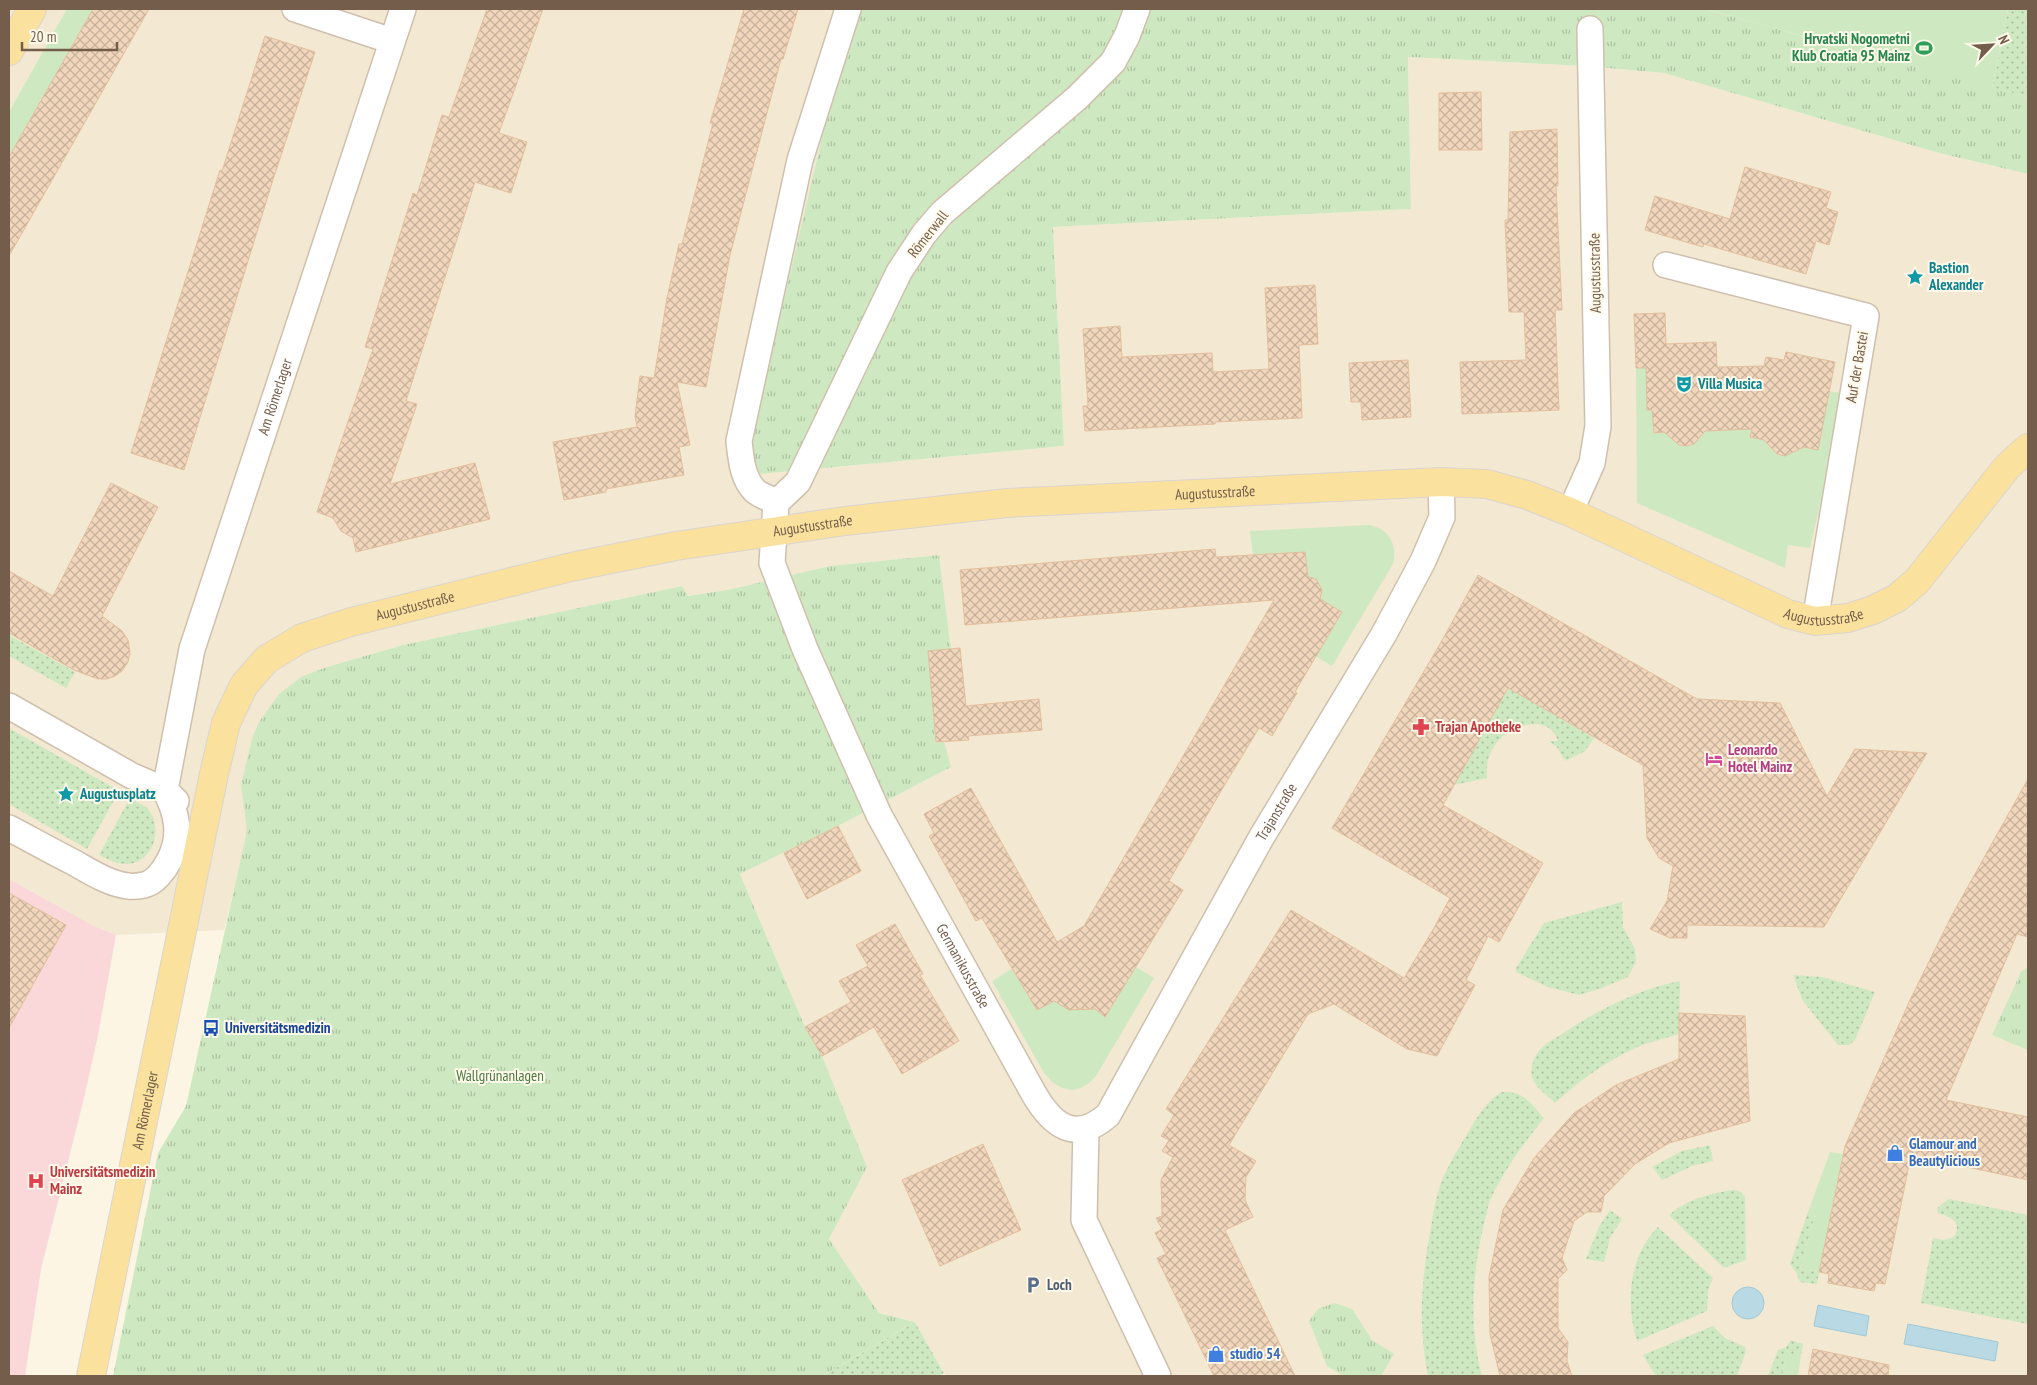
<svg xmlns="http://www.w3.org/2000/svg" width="2037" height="1385" font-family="'PT Sans Narrow',sans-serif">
<defs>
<pattern id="grass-dots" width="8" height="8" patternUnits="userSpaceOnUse" patternTransform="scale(1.25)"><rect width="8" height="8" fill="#cee9c2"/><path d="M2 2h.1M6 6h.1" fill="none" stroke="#acc0a0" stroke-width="1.8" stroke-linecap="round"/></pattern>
<pattern id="park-tufts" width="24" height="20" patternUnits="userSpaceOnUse" patternTransform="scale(1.25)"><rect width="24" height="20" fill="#cee9c2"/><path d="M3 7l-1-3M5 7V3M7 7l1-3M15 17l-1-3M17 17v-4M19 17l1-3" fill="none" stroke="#acc0a0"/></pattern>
<pattern id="building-cross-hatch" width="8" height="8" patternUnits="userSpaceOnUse" patternTransform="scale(1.25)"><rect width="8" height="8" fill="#f1d6bc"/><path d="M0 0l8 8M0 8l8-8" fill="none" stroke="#c8b19b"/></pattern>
</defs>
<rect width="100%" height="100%" fill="#fcf5e4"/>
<!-- residential -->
<path fill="#f3e8d2" d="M 9,9 L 852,9 L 751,440 L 760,474 L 1064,446 L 1053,227 L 1411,209 L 1408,57 L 1585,66 L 1664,73 L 1939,153 L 2028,174 L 2028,1376 L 946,1376 L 915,1322 L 879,1313 L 829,1239 L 867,1167 L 822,1056 L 805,1027 L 740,874 L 838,826 L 951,767 L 936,743 L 928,651 L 951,648 L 939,555 L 830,566 L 727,590 L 688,596 L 682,586 L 403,645 L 327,667 L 244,811 L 248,831 L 224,930 L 116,935 L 92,925 L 9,879 Z"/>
<!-- medical -->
<path fill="#fad7d8" d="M 9,879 L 92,925 L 116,935 L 98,1035 L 85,1094 L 41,1269 L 25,1376 L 9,1376 Z"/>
<!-- grass -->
<path fill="url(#grass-dots)" d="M 2008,9 L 2028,9 L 2028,97 L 1992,88 Z
M 9,635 L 75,672 L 66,688 L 9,656 Z
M 1508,688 L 1594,738 L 1585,751 L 1565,761 L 1557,747 L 1549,741 L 1558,741 C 1549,711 1507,726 1495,745 C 1488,754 1486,767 1487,778 L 1454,785 Z
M 9,728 L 119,791 L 87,849 L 9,804 Z
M 130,798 C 135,801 142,804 147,808 C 165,827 153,865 125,864 C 116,864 107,859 99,855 Z
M 1622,902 L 1623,927 L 1635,949 L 1636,962 L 1628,977 L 1599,989 L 1579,995 L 1548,987 L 1516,972 L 1516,968 L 1544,923 Z
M 1793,975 L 1822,977 L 1875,992 L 1855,1040 L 1849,1045 L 1838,1045 L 1803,1001 Z
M 1680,981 L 1679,1034 C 1664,1039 1648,1042 1635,1048 C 1605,1062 1579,1081 1555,1103 C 1548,1096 1535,1088 1532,1077 C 1530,1069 1533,1059 1538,1052 C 1544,1044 1554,1039 1562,1034 C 1598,1010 1638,989 1680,981 Z
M 1502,1092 C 1525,1091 1530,1103 1544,1118 C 1524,1143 1505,1169 1491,1198 C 1487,1207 1486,1218 1483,1228 C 1472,1276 1469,1328 1482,1376 L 1428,1376 C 1418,1326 1421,1278 1431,1228 C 1433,1213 1436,1197 1441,1183 C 1447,1167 1457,1151 1466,1136 C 1476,1119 1485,1102 1502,1092 Z
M 1710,1145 L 1713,1161 L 1692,1166 L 1662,1180 L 1652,1167 L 1682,1151 Z
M 1733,1190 L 1741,1192 L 1745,1197 L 1746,1260 L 1724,1268 L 1669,1215 C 1688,1199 1708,1194 1733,1190 Z
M 1949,1199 L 2028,1215 L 2028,1324 L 1921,1303 L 1933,1238 L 1944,1240 L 1954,1237 C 1963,1222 1950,1216 1937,1213 L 1938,1207 Z
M 1610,1210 L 1622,1219 L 1610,1238 L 1604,1262 L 1586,1259 L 1599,1227 Z
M 1808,1212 L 1815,1215 L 1800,1269 L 1819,1272 L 1817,1284 L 1800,1282 L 1796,1272 L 1790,1264 Z
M 1658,1227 L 1713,1278 L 1708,1290 L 1707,1311 L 1637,1341 C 1625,1303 1629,1256 1658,1227 Z
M 915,1322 L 944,1373 L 939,1376 L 822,1376 Z
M 1713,1326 L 1725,1338 L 1745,1347 L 1746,1351 L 1737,1376 L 1656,1376 L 1643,1355 Z
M 1791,1340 L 1803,1344 L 1801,1356 L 1787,1354 L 1782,1376 L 1768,1376 L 1778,1350 L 1786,1347 Z"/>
<!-- park -->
<path fill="url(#park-tufts)" d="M 852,9 L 1705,9 L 2028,97 L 2028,174 L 1939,153 L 1664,73 L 1585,66 L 1408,57 L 1411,209 L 1053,227 L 1064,446 L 760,474 L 755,470 L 751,440 Z
M 939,555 L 951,649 L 928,651 L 936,743 L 944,742 L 951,767 L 838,826 L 740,874 L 805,1027 L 822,1056 L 867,1167 L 829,1239 L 879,1313 L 915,1322 L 822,1376 L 113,1376 L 158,1153 L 186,1106 L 247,831 L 241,785 L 252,739 L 259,722 L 279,694 L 301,677 L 327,667 L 403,645 L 682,586 L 688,596 L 727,590 L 830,566 Z
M 2028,967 L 2028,1050 L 1992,1035 L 2021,972 Z
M 1334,1303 L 1352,1309 L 1372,1340 L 1394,1354 L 1381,1376 L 1343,1376 L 1327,1366 L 1309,1321 L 1318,1309 Z"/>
<!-- garden -->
<path fill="#cee9c2" d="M 67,9 L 93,9 L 9,157 L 9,112 Z
M 1705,9 L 2008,9 L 1992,88 Z
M 1636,368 L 1646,368 L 1647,410 L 1652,410 L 1654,432 L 1671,432 L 1679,445 L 1687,446 L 1694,444 L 1700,431 L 1719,430 L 1760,387 L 1750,436 L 1771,441 C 1773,450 1775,454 1785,456 L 1796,446 L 1818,450 L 1829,391 L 1845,394 L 1810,548 L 1788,545 L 1785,568 L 1637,503 Z
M 1370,525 C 1389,529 1398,545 1393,564 L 1332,666 L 1315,656 L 1320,599 L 1308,577 L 1305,552 L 1253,555 L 1250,531 Z
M 1136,967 L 1154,978 L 1096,1076 L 1089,1083 L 1081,1088 L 1072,1090 L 1062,1088 L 1052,1082 L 1044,1073 L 992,981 L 1013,968 L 1058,999 L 1087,1003 L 1105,1017 Z
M 1830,1152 L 1843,1154 L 1819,1272 L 1800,1269 L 1815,1215 L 1808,1212 Z
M 1787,1353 L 1801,1356 L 1798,1376 L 1782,1376 Z"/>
<!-- water -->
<path fill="#b9dae5" stroke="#9fc8d7" d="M1732 1303a16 16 0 1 1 32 0a16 16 0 1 1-32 0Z
M 1818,1305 L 1869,1316 L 1866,1336 L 1814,1326 Z
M 1908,1324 L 1998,1342 L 1995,1361 L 1904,1344 Z"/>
<!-- building -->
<path fill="url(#building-cross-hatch)" stroke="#e3bf9c" d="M 93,9 L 149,9 L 9,256 L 9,157 Z
M 487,9 L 543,9 L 499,133 L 527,142 L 511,193 L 475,182 L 406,401 L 417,404 L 390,484 L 475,463 L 490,519 L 356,552 L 353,538 L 341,531 L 333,518 L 317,512 L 373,349 L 365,347 L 413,193 L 417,195 L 442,115 L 449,117 Z
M 744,9 L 798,9 L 783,59 L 781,59 L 730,255 L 706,387 L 677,382 L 690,445 L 679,447 L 684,475 L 606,489 L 606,492 L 564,500 L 553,442 L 637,427 L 635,416 L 640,376 L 654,378 L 667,298 L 679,244 L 682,244 L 713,123 L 710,123 Z
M 265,36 L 315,52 L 271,186 L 184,470 L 131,453 L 220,170 L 222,171 Z
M 1481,92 L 1482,150 L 1439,150 L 1439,93 Z
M 1557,129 L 1558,186 L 1556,186 L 1562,310 L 1555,310 L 1559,410 L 1462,414 L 1460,362 L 1526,360 L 1524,312 L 1509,312 L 1505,220 L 1508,220 L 1510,132 Z
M 1745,167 L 1831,192 L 1826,208 L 1838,212 L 1829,245 L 1816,241 L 1806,274 L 1704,244 L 1703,247 L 1645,230 L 1655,196 L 1730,219 Z
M 1315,285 L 1318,344 L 1299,345 L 1302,418 L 1215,422 L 1215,424 L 1085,431 L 1083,406 L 1088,406 L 1083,329 L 1120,326 L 1122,357 L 1212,353 L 1213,372 L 1269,369 L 1265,288 Z
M 1665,313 L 1666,344 L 1716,342 L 1717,367 L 1764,366 L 1766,357 L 1784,360 L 1786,352 L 1835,362 L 1818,450 L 1804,447 L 1785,456 L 1777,454 L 1764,440 L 1750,437 L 1752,429 L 1705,431 L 1694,444 L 1687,446 L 1679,445 L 1664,432 L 1654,433 L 1652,410 L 1647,410 L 1646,368 L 1636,368 L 1634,314 Z
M 1408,360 L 1411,417 L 1362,420 L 1361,402 L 1351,402 L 1349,363 Z
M 111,483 L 158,507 L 102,616 L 122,631 L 128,640 L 130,653 L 128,662 L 122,671 L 115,676 L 107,679 L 98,679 L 74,670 L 9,633 L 9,571 L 53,596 Z
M 1215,549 L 1216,557 L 1305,552 L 1308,577 L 1316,579 L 1322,590 L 1320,599 L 1342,612 L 1295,692 L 1297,693 L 1272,736 L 1259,728 L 1221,791 L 1169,881 L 1183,890 L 1105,1017 L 1095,1009 L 1069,1010 L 1054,1001 L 1037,1010 L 982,918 L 976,921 L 929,836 L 934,833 L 924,814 L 971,788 L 1057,942 L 1084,926 L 1274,600 L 965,625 L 960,570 Z
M 1478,575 L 1697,699 L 1780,703 L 1827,796 L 1855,749 L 1927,753 L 1824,927 L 1687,925 L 1687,938 L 1670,938 L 1650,929 L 1667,901 L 1673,866 L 1659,858 L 1647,838 L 1643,765 L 1508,688 L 1443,805 L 1543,863 L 1499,942 L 1488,936 L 1466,980 L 1475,985 L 1437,1056 L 1407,1049 L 1334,1004 L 1308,1014 L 1229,1145 L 1256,1161 L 1246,1177 L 1245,1200 L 1253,1217 L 1225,1230 L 1295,1376 L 1214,1376 L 1157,1258 L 1166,1254 L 1155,1233 L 1162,1229 L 1156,1218 L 1162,1216 L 1161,1180 L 1173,1157 L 1162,1151 L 1169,1140 L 1161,1136 L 1174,1115 L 1166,1109 L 1291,910 L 1404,978 L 1434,928 L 1450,898 L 1332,828 L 1440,644 Z
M 960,648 L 966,706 L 1039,699 L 1042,730 L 968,736 L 969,740 L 936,742 L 928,651 Z
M 2028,779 L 2028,937 L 2017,934 L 1946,1100 L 2028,1117 L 2028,1180 L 1911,1155 L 1885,1284 L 1876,1283 L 1874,1291 L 1828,1283 L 1829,1274 L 1819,1272 L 1845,1146 L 1910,1000 L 1952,915 Z
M 838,826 L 861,871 L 807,899 L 784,853 Z
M 9,893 L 66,925 L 9,1028 Z
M 895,924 L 923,974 L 920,975 L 959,1041 L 902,1074 L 874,1027 L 822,1056 L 805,1027 L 851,1002 L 839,981 L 868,966 L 856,945 Z
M 1679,1013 L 1745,1016 L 1750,1121 L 1669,1143 L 1635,1164 L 1604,1196 L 1601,1212 L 1587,1212 L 1574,1221 L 1562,1258 L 1567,1270 L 1558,1279 L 1558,1328 L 1568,1342 L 1567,1361 L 1572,1376 L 1500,1376 L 1490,1334 L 1489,1277 L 1503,1210 L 1534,1158 L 1574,1113 L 1616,1085 L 1679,1059 Z
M 983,1144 L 1021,1230 L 940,1266 L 902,1180 Z
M 1813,1349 L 1889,1365 L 1888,1376 L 1808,1376 Z"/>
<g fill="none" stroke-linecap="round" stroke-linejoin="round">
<!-- street casing -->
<g stroke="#cfc0ad" stroke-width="28">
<g id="street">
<path d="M 295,9 L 392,41"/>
<path id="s1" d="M 1137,9 L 1127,36 L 1113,62 L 1077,98 L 942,213 L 924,234 L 899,272 L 798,482 L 776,503 L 772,563 L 805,649 L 879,815 L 1034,1094 C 1052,1125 1075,1144 1108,1115 L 1261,838 L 1384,634 L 1423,561 L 1442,517 L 1441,482"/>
<path d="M 1666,265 L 1866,316 L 1815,621"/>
<path d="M 776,503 C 770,498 761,496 755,491 C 742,478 741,458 739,441 L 800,160 L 848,9"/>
<path d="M 1570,512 L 1592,463 L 1598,426 L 1590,29"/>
<path d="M 9,706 L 132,776 L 165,790 L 176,801"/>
<path id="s2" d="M 165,790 L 192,649 L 403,9"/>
<path d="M 9,828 C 30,839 51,851 73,862 C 89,871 109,884 128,886 C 133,887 139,886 144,885 C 155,883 165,869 170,859 C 182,835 177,813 165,790"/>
<path d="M 1086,1129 L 1084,1220 L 1158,1376"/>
</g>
</g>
<!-- primary casing -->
<g stroke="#dbd5d0" stroke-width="30">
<g id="primary">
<path d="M 9,51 L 32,9"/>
<path id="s3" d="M 91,1376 L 214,774 L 226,723 L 244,685 L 267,659 L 302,638 L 351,622 L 571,567 L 676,546 L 845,521 L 1007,503 L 1441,482 L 1487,484 L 1527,495 L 1570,512 L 1788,614 L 1815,621 L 1848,618 L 1873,610 L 1897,598 L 1917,581 L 2007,467 L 2028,448"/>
</g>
</g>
<!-- street -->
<use href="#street" stroke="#fff" stroke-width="25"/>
<!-- primary -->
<use href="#primary" stroke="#fae19d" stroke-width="28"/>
</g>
<!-- icons -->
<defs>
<g id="stadium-bare" transform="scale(1.35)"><path d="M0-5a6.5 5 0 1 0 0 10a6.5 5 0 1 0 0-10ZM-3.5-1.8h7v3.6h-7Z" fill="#2e9e5b" stroke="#fff9ea" stroke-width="2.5" paint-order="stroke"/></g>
<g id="sight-bare" transform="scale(1.35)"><path d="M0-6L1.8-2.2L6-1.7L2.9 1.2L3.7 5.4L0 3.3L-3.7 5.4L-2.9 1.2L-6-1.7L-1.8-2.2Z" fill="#0f9aa8" stroke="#fff9ea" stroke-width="2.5" paint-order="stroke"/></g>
<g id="theatre-bare" transform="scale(1.35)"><path d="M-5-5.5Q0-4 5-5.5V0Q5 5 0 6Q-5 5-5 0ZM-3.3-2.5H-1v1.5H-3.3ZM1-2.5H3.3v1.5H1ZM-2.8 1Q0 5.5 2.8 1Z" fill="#0f9aa8" stroke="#fff9ea" stroke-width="2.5" paint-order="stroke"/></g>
<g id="pharmacy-bare" transform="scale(1.35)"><path d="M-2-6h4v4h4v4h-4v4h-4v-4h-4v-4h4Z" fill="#e0444e" stroke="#fff9ea" stroke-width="2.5" paint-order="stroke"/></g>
<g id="hotel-bare" transform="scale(1.35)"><path d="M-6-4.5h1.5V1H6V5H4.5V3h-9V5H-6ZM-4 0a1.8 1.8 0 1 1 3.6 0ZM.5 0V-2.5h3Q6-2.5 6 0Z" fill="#d1479c" stroke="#fff9ea" stroke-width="2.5" paint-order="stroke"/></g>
<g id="bus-bare" transform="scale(1.35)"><path d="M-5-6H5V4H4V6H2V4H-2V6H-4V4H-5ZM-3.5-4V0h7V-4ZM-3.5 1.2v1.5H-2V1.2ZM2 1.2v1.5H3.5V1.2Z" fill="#1a4fb4" stroke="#fff9ea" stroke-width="2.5" paint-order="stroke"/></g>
<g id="shop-bare" transform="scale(1.35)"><path d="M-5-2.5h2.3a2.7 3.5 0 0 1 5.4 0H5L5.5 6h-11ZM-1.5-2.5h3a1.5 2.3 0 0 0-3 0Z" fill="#3f7fe0" stroke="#fff9ea" stroke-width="2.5" paint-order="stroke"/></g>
<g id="hospital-bare" transform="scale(1.35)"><path d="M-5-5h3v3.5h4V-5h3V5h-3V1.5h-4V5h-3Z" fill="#e0444e" stroke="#fff9ea" stroke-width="2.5" paint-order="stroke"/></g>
<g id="parking-bare" transform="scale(1.35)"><path d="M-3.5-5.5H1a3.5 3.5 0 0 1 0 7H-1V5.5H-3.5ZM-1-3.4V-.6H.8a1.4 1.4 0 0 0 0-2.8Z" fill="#5c6f8a" stroke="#fff9ea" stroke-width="2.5" paint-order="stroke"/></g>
</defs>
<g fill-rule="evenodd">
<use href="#stadium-bare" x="1924" y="48"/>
<use href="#sight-bare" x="1915" y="277"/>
<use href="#theatre-bare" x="1684" y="384"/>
<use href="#pharmacy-bare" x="1421" y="727"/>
<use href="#hotel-bare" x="1714" y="759"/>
<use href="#sight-bare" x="66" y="794"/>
<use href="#bus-bare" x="211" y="1028"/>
<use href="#shop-bare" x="1895" y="1153"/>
<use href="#hospital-bare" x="36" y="1181"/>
<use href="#parking-bare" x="1033" y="1285"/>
<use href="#shop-bare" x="1216" y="1354"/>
</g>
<g text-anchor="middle" stroke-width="4" stroke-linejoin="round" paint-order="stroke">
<!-- leisure labels -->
<g font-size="15" font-weight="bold" fill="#27864d" stroke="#fff9ea" text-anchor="end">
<text x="1910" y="44">Hrvatski Nogometni<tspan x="1910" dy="17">Klub Croatia 95 Mainz</tspan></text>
</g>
<!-- street labels -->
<g font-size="15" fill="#745d4a" stroke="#fff9ea">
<text transform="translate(928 234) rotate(-52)" y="5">Römerwall</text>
<text transform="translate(1595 273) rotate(-91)" y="5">Augustusstraße</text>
<text transform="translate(1857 367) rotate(-80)" y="5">Auf der Bastei</text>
<text dy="5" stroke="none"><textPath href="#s2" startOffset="409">Am Römerlager</textPath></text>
<text dy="5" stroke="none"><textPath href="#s3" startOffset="1712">Augustusstraße</textPath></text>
<text dy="5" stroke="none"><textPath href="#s3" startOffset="1308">Augustusstraße</textPath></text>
<text dy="5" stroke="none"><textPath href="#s3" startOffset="902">Augustusstraße</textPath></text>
<text dy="5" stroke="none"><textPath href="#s3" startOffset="2349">Augustusstraße</textPath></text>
<text dy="5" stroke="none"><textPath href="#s1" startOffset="1716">Trajanstraße</textPath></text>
<text dy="5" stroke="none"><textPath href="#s1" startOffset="1130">Germanikusstraße</textPath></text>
<text dy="5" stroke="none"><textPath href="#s3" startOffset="271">Am Römerlager</textPath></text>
</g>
<!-- culture labels -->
<g font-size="15" font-weight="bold" fill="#0d838f" stroke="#fff9ea" text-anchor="start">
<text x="1929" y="273">Bastion<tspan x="1929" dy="17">Alexander</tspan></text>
<text x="1698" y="389">Villa Musica</text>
<text x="80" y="799">Augustusplatz</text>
</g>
<!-- health labels -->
<g font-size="15" font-weight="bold" fill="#be3a42" stroke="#fff9ea" text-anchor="start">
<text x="1435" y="732">Trajan Apotheke</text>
<text x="50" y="1177">Universitätsmedizin<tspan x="50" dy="17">Mainz</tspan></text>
</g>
<!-- hotel labels -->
<g font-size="15" font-weight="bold" fill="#b23c85" stroke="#fff9ea" text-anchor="start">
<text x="1728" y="755">Leonardo<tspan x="1728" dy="17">Hotel Mainz</tspan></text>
</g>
<!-- transit labels -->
<g font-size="15" font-weight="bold" fill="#164399" stroke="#fff9ea" text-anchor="start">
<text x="225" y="1033">Universitätsmedizin</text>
</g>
<!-- park labels -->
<g font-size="15" fill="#4c7942" stroke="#fff9ea">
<text x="500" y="1081">Wallgrünanlagen</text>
</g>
<!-- shop labels -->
<g font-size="15" font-weight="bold" fill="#366cbe" stroke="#fff9ea" text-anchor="start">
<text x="1909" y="1149">Glamour and<tspan x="1909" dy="17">Beautylicious</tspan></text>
<text x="1230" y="1359">studio 54</text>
</g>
<!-- service labels -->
<g font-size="15" font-weight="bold" fill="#4e5e75" stroke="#fff9ea" text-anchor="start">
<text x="1047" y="1290">Loch</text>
</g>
</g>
<!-- border -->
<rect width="2037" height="1385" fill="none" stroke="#745d4a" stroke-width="20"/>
<!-- north arrow -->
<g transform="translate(1992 45) rotate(65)" stroke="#fff9ea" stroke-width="4" paint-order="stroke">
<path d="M0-4L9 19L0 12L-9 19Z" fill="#745d4a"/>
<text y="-8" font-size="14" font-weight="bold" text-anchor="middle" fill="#745d4a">N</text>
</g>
<!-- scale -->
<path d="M22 42v8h95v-8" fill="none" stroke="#745d4a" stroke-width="2.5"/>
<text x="30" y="42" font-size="15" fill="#745d4a" stroke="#fff9ea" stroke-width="4" paint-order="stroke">20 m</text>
</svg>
